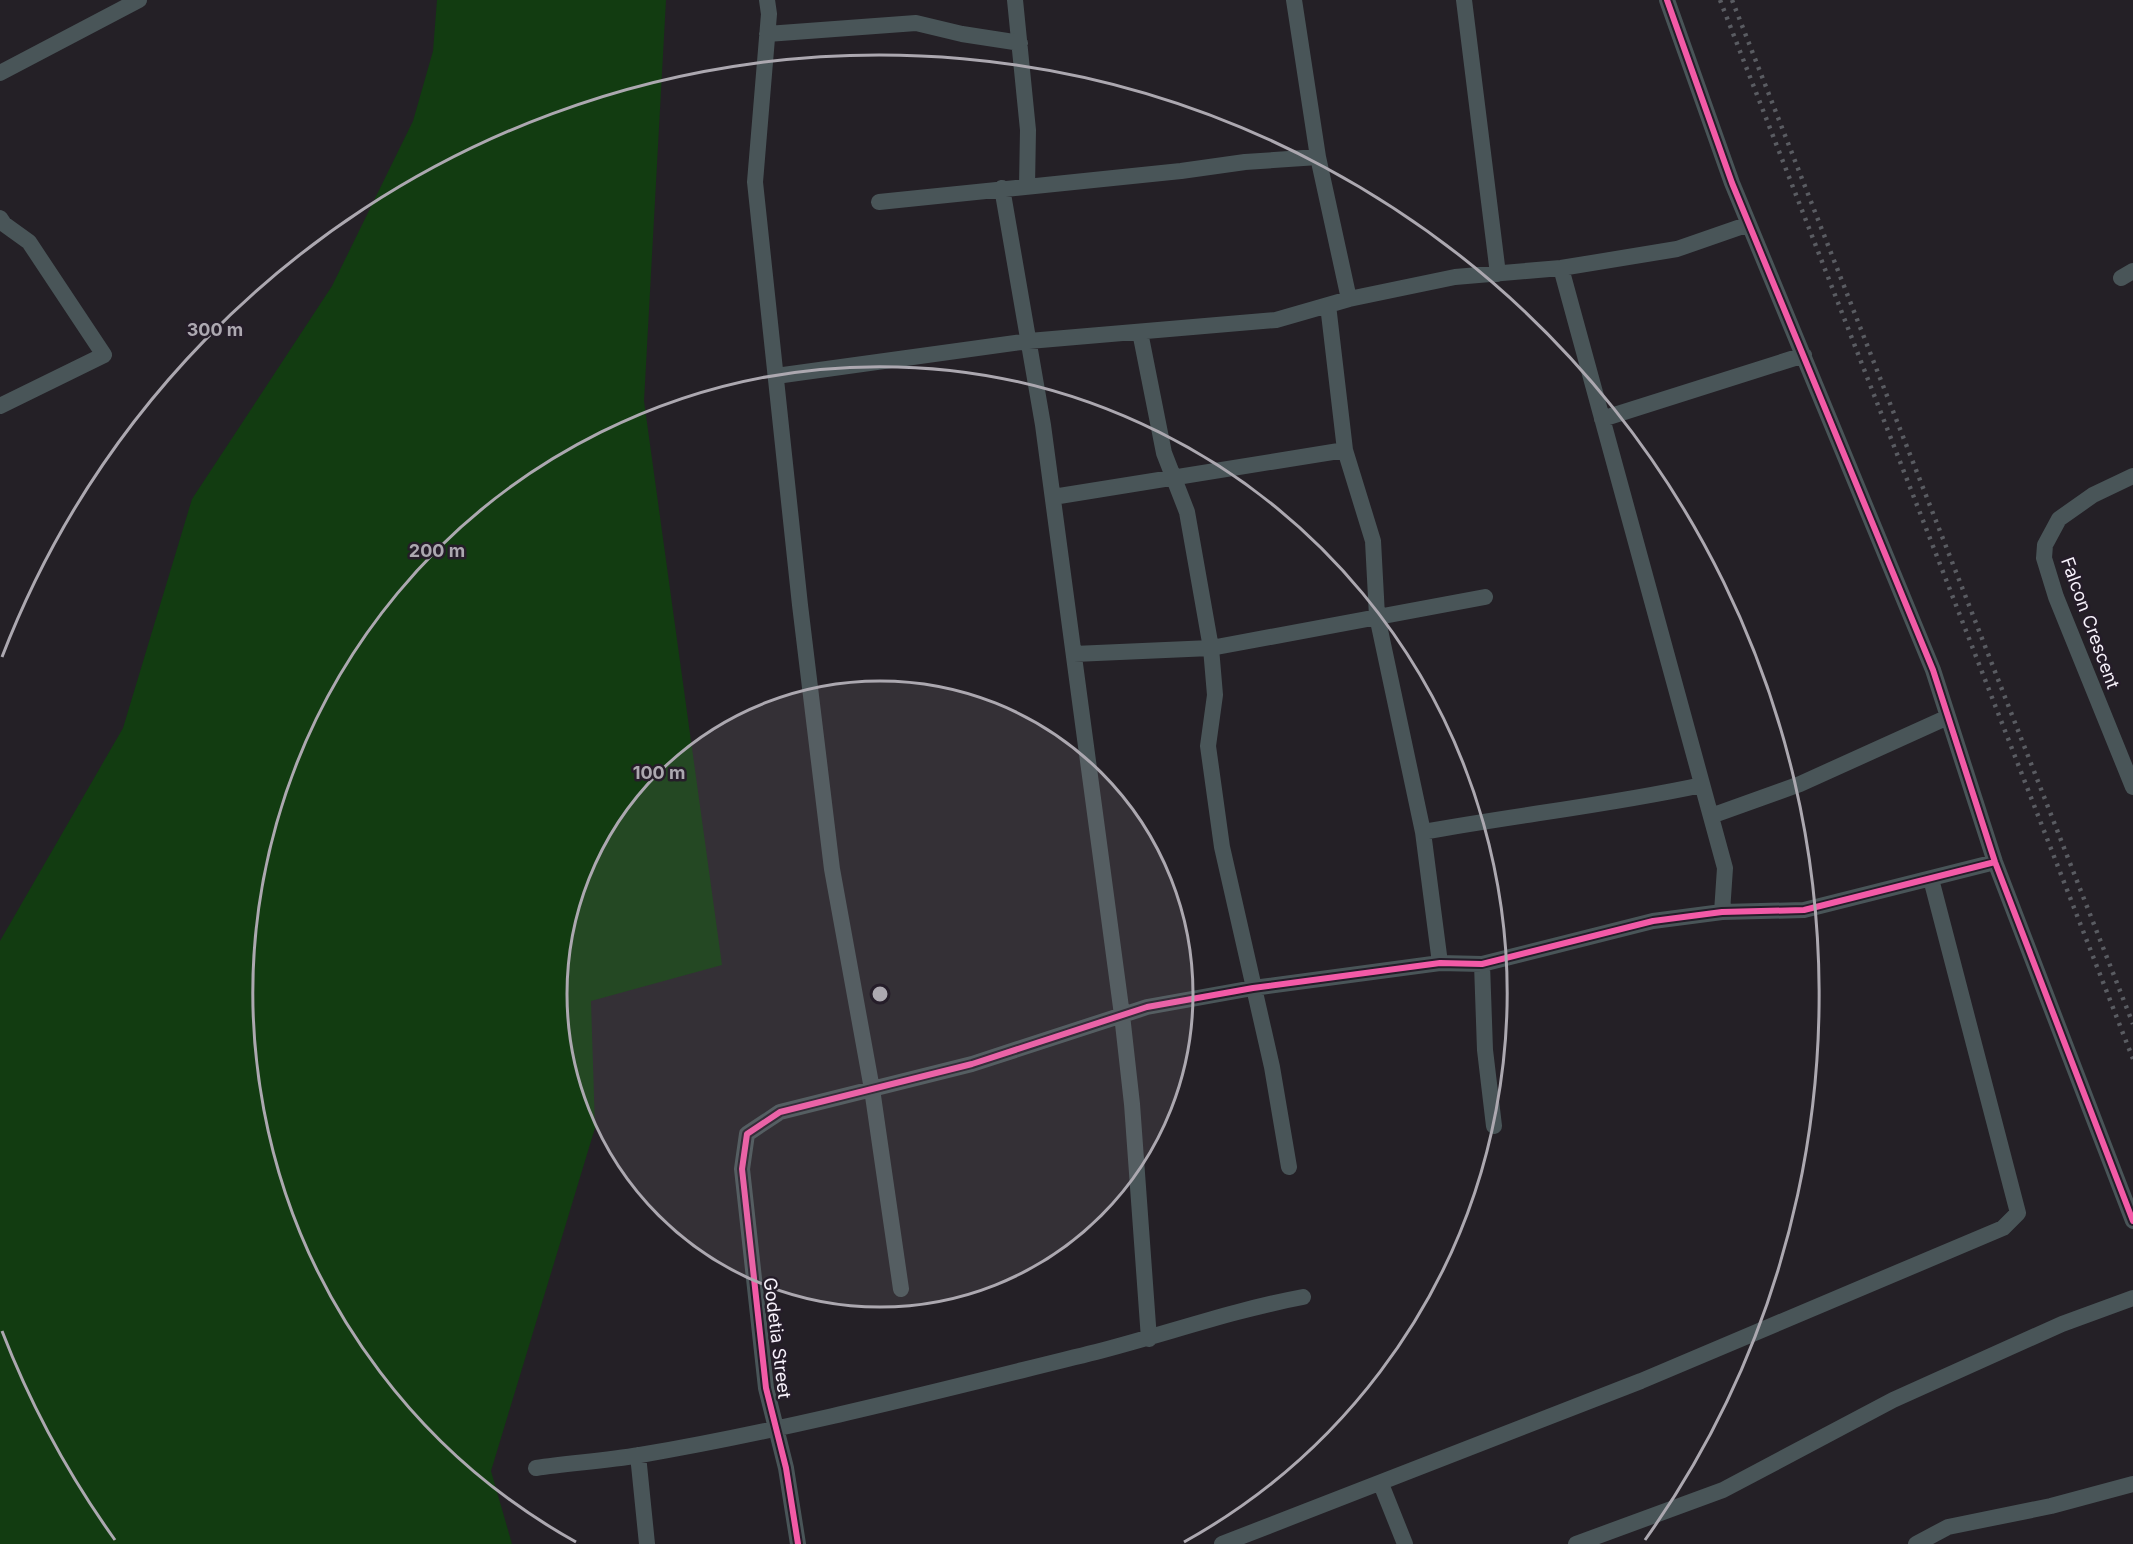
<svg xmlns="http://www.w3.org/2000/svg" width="2133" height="1544" font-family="Inter,sans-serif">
<rect width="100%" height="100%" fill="#242026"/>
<!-- green -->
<path fill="#123c11" d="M 437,0 L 666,0 L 644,401 L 722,965 L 591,1001 L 595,1128 L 491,1471 L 512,1544 L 0,1544 L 0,941 L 123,728 L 192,499 L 332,286 L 413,121 L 433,51 Z"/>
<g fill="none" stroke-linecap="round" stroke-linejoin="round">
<!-- minor -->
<path stroke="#495558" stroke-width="16" d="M 767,0 L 769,14 L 755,182 L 800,605 L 832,869 L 872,1089 L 901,1289
M 1015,0 L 1028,130 L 1027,186
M 1294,0 L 1318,157 L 1349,299
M 1464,0 L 1498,274
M 1667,0 L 1732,183 L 1933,670 L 1995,862 L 2133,1221
M 767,34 L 916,23 L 962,34 L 1020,43
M 0,73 L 139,0
M 1002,188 L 1043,425 L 1122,1015 L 1132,1104 L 1149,1339
M 879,202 L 1181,171 L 1245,162 L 1318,157
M 0,218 L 4,224 L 29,242 L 104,355 L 0,406
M 1561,268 L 1725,868 L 1722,912
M 2121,278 L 2133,271
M 1328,305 L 1345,450 L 1373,541 L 1377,616 L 1423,832 L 1440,963
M 1140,332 L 1164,453 L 1187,512 L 1211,648 L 1215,695 L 1208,746 L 1222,847 L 1272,1067 L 1289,1167
M 776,376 L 1029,341 L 1276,320 L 1349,299 L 1455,277 L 1561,268 L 1677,249 L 1749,224
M 1602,419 L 1804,355
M 2133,476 L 2093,495 L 2059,519 L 2045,545 L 2044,558 L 2056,597 L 2133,787
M 1053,497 L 1345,450
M 1074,654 L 1211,648 L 1485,597
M 1711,816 L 1800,784 L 1948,717
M 1423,832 C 1516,815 1610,805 1702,785
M 1482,964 L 1485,1050 L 1494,1126
M 638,1455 L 647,1544
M 536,1468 C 570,1463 605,1461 640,1455 C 793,1429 945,1389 1096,1352 C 1166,1334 1233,1310 1303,1297
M 1381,1484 L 1405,1544
M 798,1544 L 786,1468 L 766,1388 L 742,1169 L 747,1134 L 780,1112 L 972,1064 L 1147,1007 L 1253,988 L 1440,963 L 1482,964 L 1653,921 L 1722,912 L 1804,910 L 1995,862
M 1222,1544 L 1641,1381 L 2003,1228 L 2018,1213 L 1931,879
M 1576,1544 L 1723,1490 L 1893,1400 L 2062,1324 L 2133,1298
M 1916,1544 L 1948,1527 L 2051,1506 L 2133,1484"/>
<!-- rail -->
<path stroke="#5a5c62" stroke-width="4.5" stroke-dasharray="3 6" stroke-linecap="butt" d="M 1720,0 L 2133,1059
M 1732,0 L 2133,1024"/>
<!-- cycleway casing -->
<g stroke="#251d29" stroke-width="10">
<path id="cycleway" d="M 1667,0 L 1732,183 L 1933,670 L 1995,862 L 2133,1221
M 798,1544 L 786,1468 L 766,1388 L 742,1169 L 747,1134 L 780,1112 L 972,1064 L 1147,1007 L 1253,988 L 1440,963 L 1482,964 L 1653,921 L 1722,912 L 1804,910 L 1995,862"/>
</g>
<!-- cycleway -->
<use href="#cycleway" stroke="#f35aa7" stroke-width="6"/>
</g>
<!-- distance rings -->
<circle cx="880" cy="994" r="313" fill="#aca8b0" fill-opacity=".12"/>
<g fill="none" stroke="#aca8b0" stroke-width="3">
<circle cx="880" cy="994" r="313"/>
<path d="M576 1542A627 627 0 1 1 1184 1542"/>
<path d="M115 1540A940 940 0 0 1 2 1331M2 657A940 940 0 1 1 1645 1540"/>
</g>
<g text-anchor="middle" stroke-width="5" stroke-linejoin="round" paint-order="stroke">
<!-- street labels -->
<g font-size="18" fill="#f6f1fa" stroke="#251d29">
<text transform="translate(2090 623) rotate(70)" y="6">Falcon Crescent</text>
<text transform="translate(777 1338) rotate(83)" y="6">Godetia Street</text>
</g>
</g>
<circle cx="880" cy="994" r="9" fill="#aca8b0" stroke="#251d29" stroke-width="3"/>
<g font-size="18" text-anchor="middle" font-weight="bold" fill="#aca8b0" stroke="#251d29" stroke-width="5" stroke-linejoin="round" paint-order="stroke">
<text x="215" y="336">300 m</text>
<text x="437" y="557">200 m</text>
<text x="659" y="779">100 m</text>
</g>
</svg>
